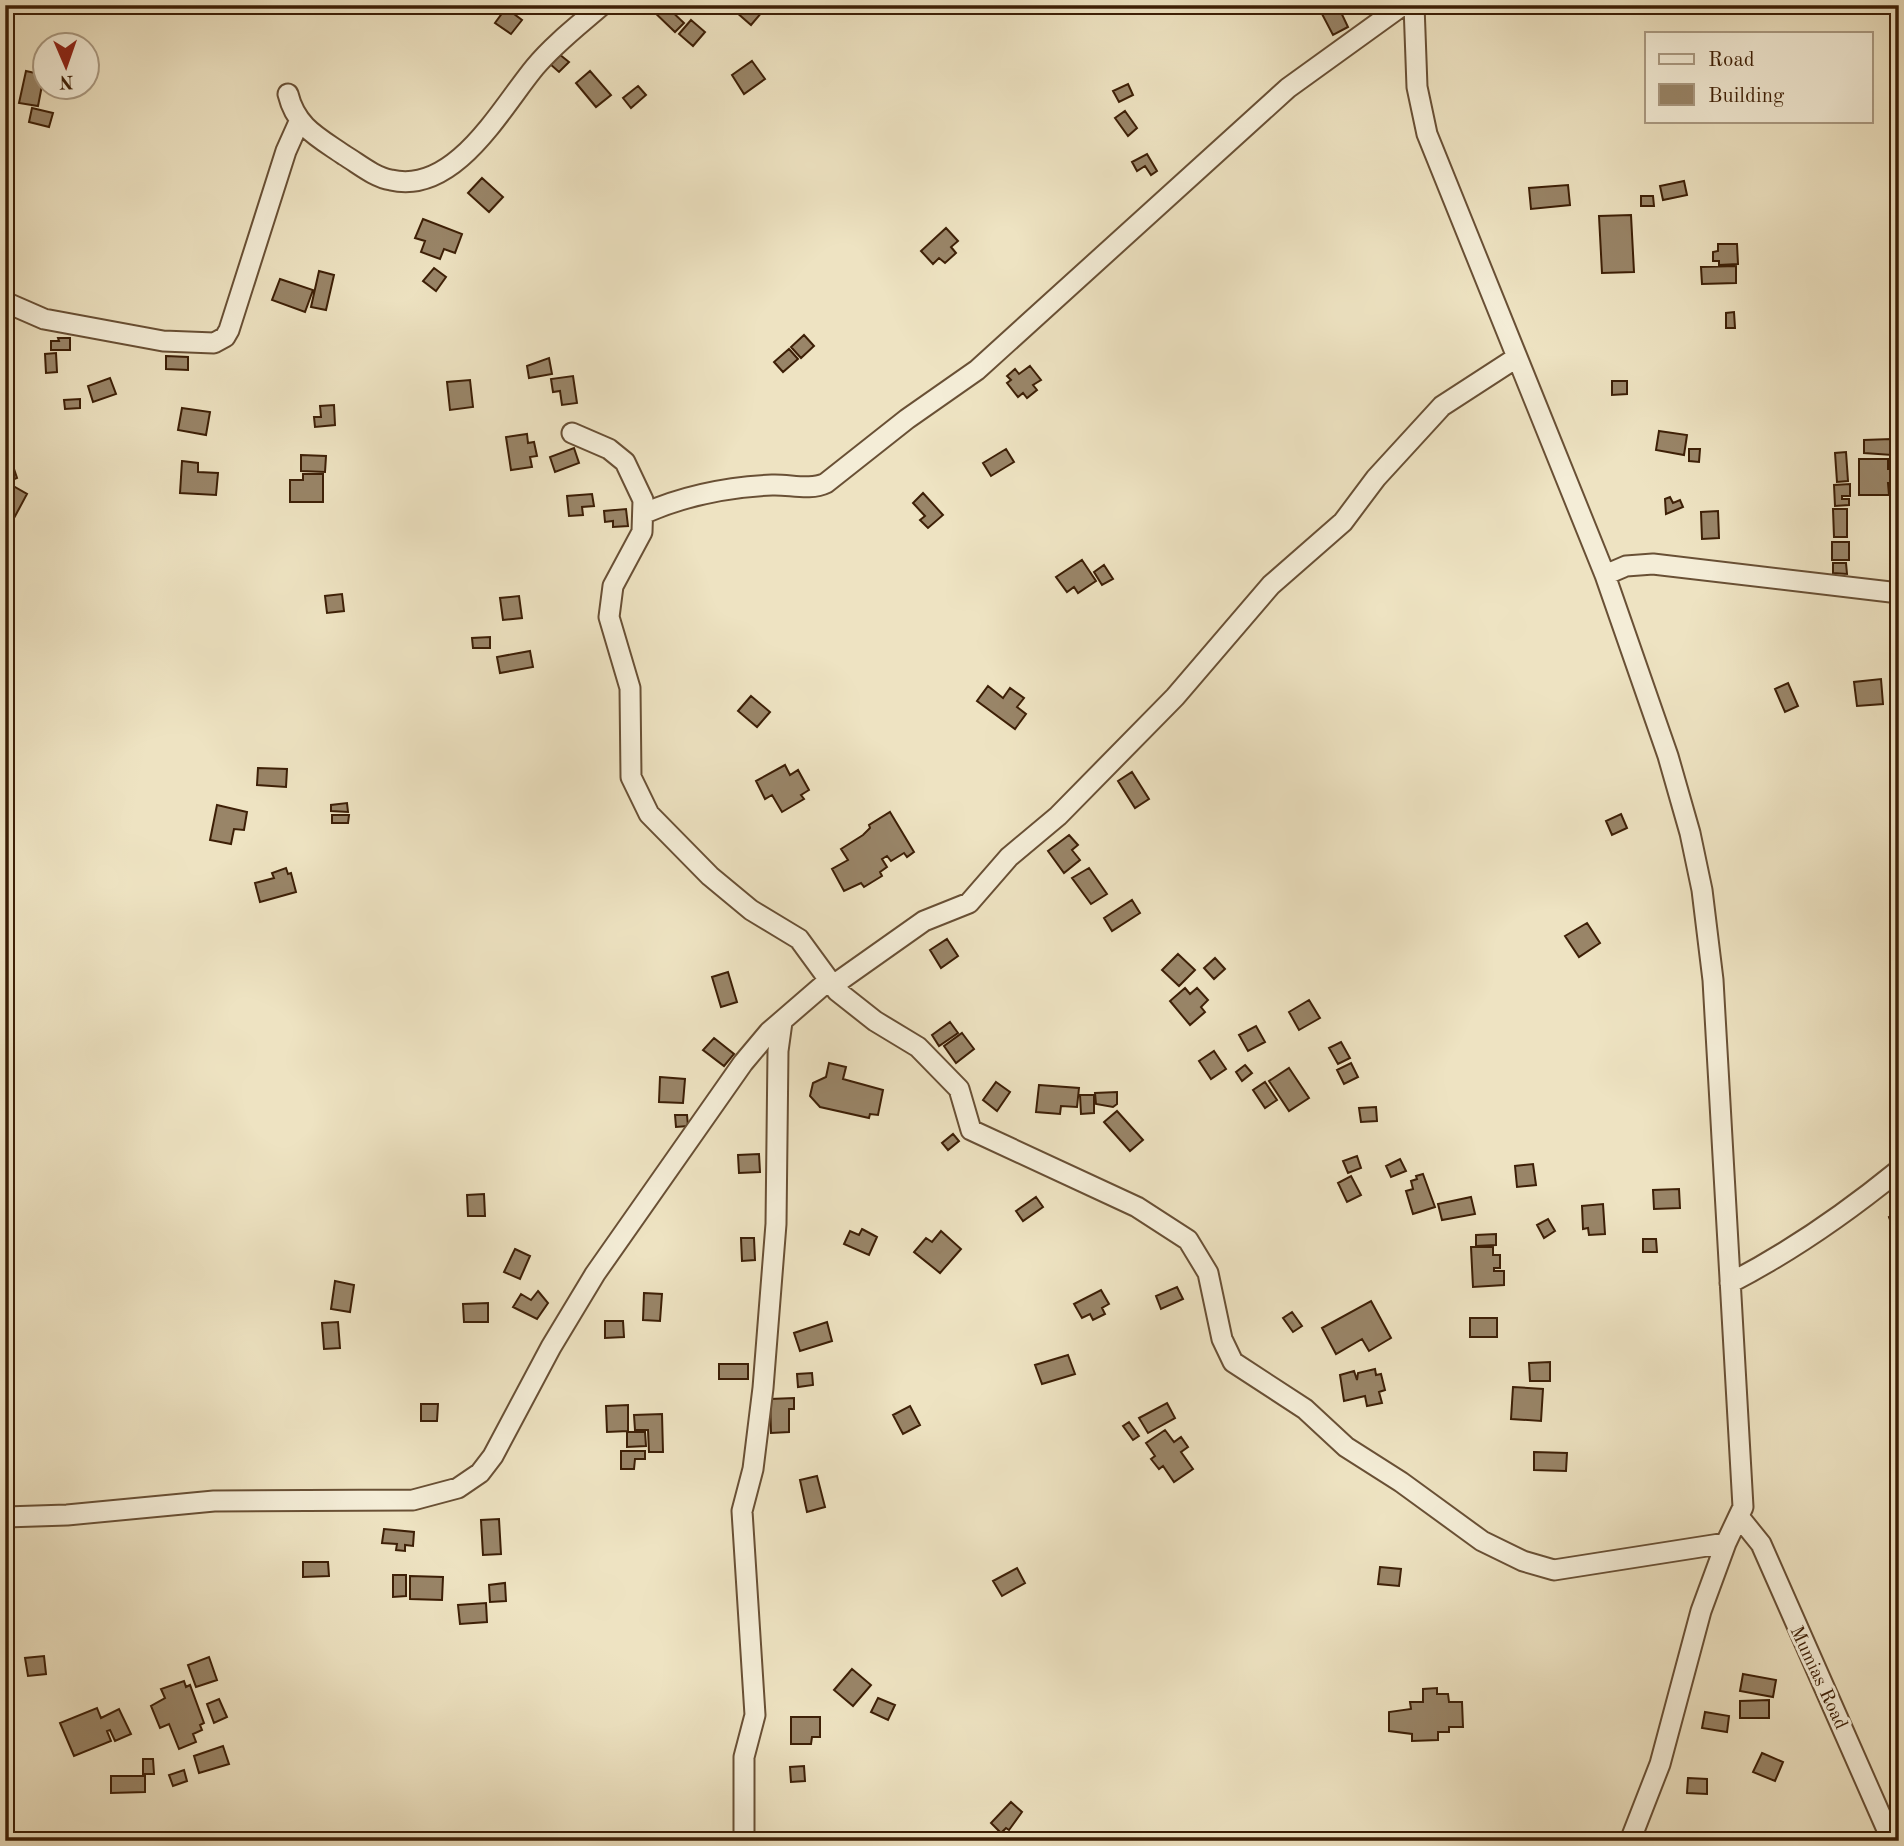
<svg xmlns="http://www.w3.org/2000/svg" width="1904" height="1846" font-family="'Old Standard TT',serif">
<rect width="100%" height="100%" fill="#eee3c2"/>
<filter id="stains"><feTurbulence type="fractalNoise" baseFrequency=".00286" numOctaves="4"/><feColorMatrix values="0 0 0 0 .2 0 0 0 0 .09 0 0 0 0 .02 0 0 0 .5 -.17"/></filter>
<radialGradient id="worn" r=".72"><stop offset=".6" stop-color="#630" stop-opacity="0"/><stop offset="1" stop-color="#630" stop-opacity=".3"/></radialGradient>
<!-- building -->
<path fill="#998568" stroke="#3d1f06" stroke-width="2" d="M 654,5 L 665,5 L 684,23 L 675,32 L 651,9 Z
M 728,5 L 768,5 L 751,25 Z
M 1338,6 L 1348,27 L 1333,35 L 1322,14 Z
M 506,8 L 522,20 L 511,34 L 495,23 Z
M 691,20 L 705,32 L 693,46 L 679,34 Z
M 559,54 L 569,62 L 559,72 L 550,64 Z
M 752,61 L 765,79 L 744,94 L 732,75 Z
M 26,71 L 44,75 L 38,106 L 19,103 Z
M 590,71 L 611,95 L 596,107 L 576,83 Z
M 1128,84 L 1133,95 L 1119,102 L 1113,91 Z
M 638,86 L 646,95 L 631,108 L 623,98 Z
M 32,108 L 53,113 L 49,127 L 29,122 Z
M 1125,111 L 1137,128 L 1128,136 L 1115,118 Z
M 1147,154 L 1157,171 L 1151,175 L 1145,166 L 1137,171 L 1132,162 Z
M 482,178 L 503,197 L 489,212 L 468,193 Z
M 1684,181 L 1687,195 L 1663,200 L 1660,186 Z
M 1568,185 L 1570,205 L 1531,209 L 1529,188 Z
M 1641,196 L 1653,196 L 1654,206 L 1641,206 Z
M 1631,215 L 1634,272 L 1602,273 L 1599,216 Z
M 423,219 L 462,234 L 455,253 L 444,249 L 440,259 L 421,252 L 425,241 L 415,238 Z
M 946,228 L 958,241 L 951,247 L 956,253 L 945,263 L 939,258 L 933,264 L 921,251 Z
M 1718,244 L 1737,244 L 1738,264 L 1719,265 L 1719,261 L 1713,261 L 1713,252 L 1718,251 Z
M 1736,266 L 1736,283 L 1702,284 L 1701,267 Z
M 434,268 L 446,277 L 436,291 L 423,281 Z
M 319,271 L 334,275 L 326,310 L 311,307 Z
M 280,279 L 313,290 L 305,312 L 272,300 Z
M 1734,312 L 1735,328 L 1726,328 L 1726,313 Z
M 804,335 L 814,346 L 801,358 L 791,347 Z
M 58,338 L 70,338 L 70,350 L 51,350 L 51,341 L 59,341 Z
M 789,349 L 798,359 L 783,372 L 774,362 Z
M 56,353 L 57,372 L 46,373 L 45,354 Z
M 166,356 L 188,357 L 188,370 L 166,369 Z
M 549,358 L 552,374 L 529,378 L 527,366 Z
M 1030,366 L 1041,380 L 1033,385 L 1037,390 L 1027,398 L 1023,393 L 1018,397 L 1007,383 L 1011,380 L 1007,376 L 1015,369 L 1019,374 Z
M 573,376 L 577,403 L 562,405 L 560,391 L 553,392 L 551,379 Z
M 110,378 L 116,394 L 93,402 L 88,386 Z
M 470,380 L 473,407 L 450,410 L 447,382 Z
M 1612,381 L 1627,381 L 1627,394 L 1612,395 Z
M 80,399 L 80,408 L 65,409 L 64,400 Z
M 334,405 L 335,425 L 315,427 L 314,417 L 321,417 L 320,406 Z
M 182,408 L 210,412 L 206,435 L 178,430 Z
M 1659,431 L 1687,435 L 1684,455 L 1656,450 Z
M 527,434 L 528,443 L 534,442 L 537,456 L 530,457 L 532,467 L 511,470 L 506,437 Z
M 1891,439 L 1892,455 L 1864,453 L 1864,440 Z
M 574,448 L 579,463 L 555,472 L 550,457 Z
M 1006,449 L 1014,462 L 991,476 L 983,463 Z
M 1689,449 L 1700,449 L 1699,462 L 1689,461 Z
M 1846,452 L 1848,481 L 1837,482 L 1835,453 Z
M 301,455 L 326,456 L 325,472 L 301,471 Z
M 10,457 L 17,478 L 5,483 L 5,459 Z
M 1859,459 L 1888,459 L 1888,469 L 1896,469 L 1895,483 L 1888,483 L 1889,495 L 1859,495 Z
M 182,461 L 198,463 L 198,472 L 218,473 L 216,495 L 180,493 Z
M 303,474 L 323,474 L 323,502 L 290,502 L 290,480 L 303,480 Z
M 8,483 L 27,494 L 13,520 L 5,516 Z
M 1850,484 L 1850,496 L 1842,496 L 1842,499 L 1849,499 L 1849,505 L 1835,506 L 1834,485 Z
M 923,493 L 943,515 L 928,528 L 920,520 L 925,516 L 913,503 Z
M 592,494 L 594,506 L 582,507 L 583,515 L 569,516 L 567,496 Z
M 1670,497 L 1673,503 L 1680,500 L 1683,507 L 1666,514 L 1665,499 Z
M 626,509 L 628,526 L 613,527 L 613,521 L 605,522 L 604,511 Z
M 1833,509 L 1847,509 L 1847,537 L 1834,537 Z
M 1718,511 L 1719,538 L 1702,539 L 1701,512 Z
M 1832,542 L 1849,542 L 1849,560 L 1832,560 Z
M 1082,560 L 1096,581 L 1078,593 L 1074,587 L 1067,592 L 1056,577 Z
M 1833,563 L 1846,563 L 1847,574 L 1833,573 Z
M 1104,565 L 1113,579 L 1102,585 L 1094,572 Z
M 342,594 L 344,611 L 327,613 L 325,596 Z
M 519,596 L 522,618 L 503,620 L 500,598 Z
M 490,637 L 490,648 L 473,648 L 472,638 Z
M 530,651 L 533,667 L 500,673 L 497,657 Z
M 1881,679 L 1883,704 L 1857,706 L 1854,682 Z
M 1788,683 L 1798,706 L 1785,712 L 1775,689 Z
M 988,686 L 1003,698 L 1010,688 L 1024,698 L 1017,707 L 1026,714 L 1015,729 L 977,701 Z
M 751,696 L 770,712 L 757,727 L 738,711 Z
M 785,765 L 790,775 L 798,770 L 809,790 L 801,795 L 804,799 L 782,812 L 772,795 L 765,799 L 756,781 Z
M 258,768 L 287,769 L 286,787 L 257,785 Z
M 1132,772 L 1149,799 L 1135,808 L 1118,781 Z
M 347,803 L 348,812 L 331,811 L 331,805 Z
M 217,805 L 247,812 L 244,830 L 234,829 L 231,844 L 210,840 Z
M 890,812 L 914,852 L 907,857 L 904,853 L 891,861 L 887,856 L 882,859 L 887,867 L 880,872 L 882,876 L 864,887 L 861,883 L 844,891 L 832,869 L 848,860 L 841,849 L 863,835 L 870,828 L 869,825 Z
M 1621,814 L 1627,828 L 1612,835 L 1606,821 Z
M 332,815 L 349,815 L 348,823 L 332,823 Z
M 1069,835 L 1078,845 L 1072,850 L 1080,860 L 1064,873 L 1048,851 Z
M 286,868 L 288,874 L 291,873 L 296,892 L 260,902 L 255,883 L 274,878 L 272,873 Z
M 1089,868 L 1107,894 L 1091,904 L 1072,878 Z
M 1132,900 L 1140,913 L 1112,931 L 1104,918 Z
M 1587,923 L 1600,943 L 1579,957 L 1565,936 Z
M 947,939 L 958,956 L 941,968 L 930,950 Z
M 1178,954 L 1195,970 L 1179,986 L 1162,970 Z
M 1215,958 L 1225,969 L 1214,979 L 1204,968 Z
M 728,972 L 737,1002 L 721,1007 L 712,977 Z
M 1185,988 L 1190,994 L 1197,988 L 1208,1000 L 1201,1007 L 1205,1012 L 1190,1025 L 1170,1001 Z
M 1309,1000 L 1320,1018 L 1299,1030 L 1289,1012 Z
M 950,1022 L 958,1033 L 939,1046 L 932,1035 Z
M 1256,1026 L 1265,1042 L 1248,1051 L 1239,1035 Z
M 962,1033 L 974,1049 L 956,1063 L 944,1046 Z
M 714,1038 L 734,1054 L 724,1066 L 703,1050 Z
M 1341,1042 L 1350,1058 L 1338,1064 L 1329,1048 Z
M 1214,1051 L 1226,1069 L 1211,1079 L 1199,1061 Z
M 829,1063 L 846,1067 L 843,1079 L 883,1090 L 878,1115 L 870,1114 L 869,1118 L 820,1107 L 810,1096 L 813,1083 L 826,1077 Z
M 1351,1063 L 1358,1077 L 1344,1084 L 1337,1070 Z
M 1245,1065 L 1252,1073 L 1242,1081 L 1236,1072 Z
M 1289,1068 L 1309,1098 L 1289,1111 L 1269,1081 Z
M 660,1077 L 685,1079 L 683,1103 L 659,1102 Z
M 996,1082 L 1010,1092 L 997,1111 L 983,1100 Z
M 1265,1082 L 1277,1100 L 1265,1108 L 1253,1090 Z
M 1039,1085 L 1079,1088 L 1077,1107 L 1061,1106 L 1060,1114 L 1036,1112 Z
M 1117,1092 L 1117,1104 L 1113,1107 L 1096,1104 L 1095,1093 Z
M 1080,1095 L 1094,1095 L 1094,1113 L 1081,1114 Z
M 1376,1107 L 1377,1121 L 1361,1122 L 1359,1108 Z
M 1117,1111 L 1143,1140 L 1130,1151 L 1104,1122 Z
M 675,1115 L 687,1115 L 688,1126 L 676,1127 Z
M 953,1134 L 959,1141 L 948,1150 L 942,1143 Z
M 759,1154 L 760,1172 L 739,1173 L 738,1155 Z
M 1357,1156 L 1361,1168 L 1348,1173 L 1343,1161 Z
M 1400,1159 L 1406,1171 L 1391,1177 L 1386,1166 Z
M 1533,1164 L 1536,1185 L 1517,1187 L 1515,1166 Z
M 1423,1174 L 1435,1207 L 1413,1214 L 1406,1191 L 1413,1189 L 1411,1181 L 1417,1179 L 1416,1176 Z
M 1351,1176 L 1361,1195 L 1347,1202 L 1338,1183 Z
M 1679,1189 L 1680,1208 L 1654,1209 L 1653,1190 Z
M 484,1194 L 485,1216 L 468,1216 L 467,1195 Z
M 1036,1197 L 1043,1207 L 1023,1221 L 1016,1211 Z
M 1471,1197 L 1475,1214 L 1442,1220 L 1438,1204 Z
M 1603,1204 L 1605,1234 L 1589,1235 L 1588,1228 L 1583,1229 L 1582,1206 Z
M 1899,1213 L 1899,1244 L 1889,1217 Z
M 1548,1219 L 1555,1231 L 1544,1238 L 1537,1225 Z
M 862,1229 L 877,1237 L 869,1255 L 844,1244 L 850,1231 L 859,1235 Z
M 941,1231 L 961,1249 L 940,1273 L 914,1252 L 926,1238 L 932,1242 Z
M 1496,1234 L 1496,1245 L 1476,1246 L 1476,1235 Z
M 741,1238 L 754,1238 L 755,1260 L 742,1261 Z
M 1643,1239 L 1656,1239 L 1657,1252 L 1643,1252 Z
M 1471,1247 L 1493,1247 L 1493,1255 L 1500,1255 L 1500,1268 L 1494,1268 L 1494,1271 L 1504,1271 L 1504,1285 L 1473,1287 Z
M 515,1249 L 530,1256 L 520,1279 L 504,1272 Z
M 335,1281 L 354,1285 L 350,1312 L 331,1309 Z
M 1177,1287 L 1183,1299 L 1161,1309 L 1156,1296 Z
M 1101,1290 L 1109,1304 L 1102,1308 L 1105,1314 L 1093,1320 L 1090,1314 L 1082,1318 L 1074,1304 Z
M 538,1291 L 548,1303 L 537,1319 L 513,1307 L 521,1294 L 531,1300 Z
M 644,1293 L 662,1294 L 660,1321 L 643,1320 Z
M 1371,1301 L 1391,1338 L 1369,1351 L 1362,1339 L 1336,1354 L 1322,1328 Z
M 488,1303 L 488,1322 L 464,1322 L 463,1304 Z
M 1292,1312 L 1302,1326 L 1293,1332 L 1283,1318 Z
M 1470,1318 L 1497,1318 L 1497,1337 L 1470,1337 Z
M 605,1321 L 623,1321 L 624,1337 L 605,1338 Z
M 338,1322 L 340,1348 L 324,1349 L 322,1323 Z
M 827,1322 L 832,1341 L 800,1351 L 794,1333 Z
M 1068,1355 L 1075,1374 L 1042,1384 L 1035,1365 Z
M 1550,1362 L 1550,1381 L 1530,1381 L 1529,1363 Z
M 719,1364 L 748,1364 L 748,1379 L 719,1379 Z
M 1375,1369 L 1376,1375 L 1381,1374 L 1385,1390 L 1379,1392 L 1382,1403 L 1367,1406 L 1365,1396 L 1344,1401 L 1340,1375 L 1354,1371 L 1357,1380 L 1358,1373 Z
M 812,1373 L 813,1385 L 798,1387 L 797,1374 Z
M 1513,1387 L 1543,1389 L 1541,1421 L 1511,1419 Z
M 794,1398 L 794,1409 L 789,1409 L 789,1432 L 771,1433 L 770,1399 Z
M 1167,1403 L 1175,1418 L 1148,1433 L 1139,1418 Z
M 421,1404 L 438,1404 L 437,1421 L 421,1421 Z
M 628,1405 L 628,1431 L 607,1432 L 606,1406 Z
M 910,1406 L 920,1425 L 903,1434 L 893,1415 Z
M 662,1414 L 663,1452 L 649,1452 L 648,1430 L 635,1430 L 634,1415 Z
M 1129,1422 L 1139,1436 L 1133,1440 L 1123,1426 Z
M 1165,1430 L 1174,1442 L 1181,1437 L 1188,1447 L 1181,1452 L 1193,1469 L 1174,1482 L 1163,1466 L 1159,1469 L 1151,1459 L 1155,1456 L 1146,1443 Z
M 627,1432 L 645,1432 L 646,1446 L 627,1447 Z
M 621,1451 L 645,1451 L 645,1459 L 635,1459 L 634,1469 L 621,1469 Z
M 1534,1452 L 1567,1453 L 1566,1471 L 1534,1470 Z
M 817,1476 L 825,1507 L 807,1512 L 800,1480 Z
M 499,1519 L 501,1554 L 483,1555 L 481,1520 Z
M 384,1529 L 414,1532 L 413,1546 L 405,1545 L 405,1551 L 396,1550 L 397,1544 L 382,1543 Z
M 303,1562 L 328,1562 L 329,1576 L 303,1577 Z
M 1380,1567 L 1401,1569 L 1399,1586 L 1378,1584 Z
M 1017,1568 L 1025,1583 L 1002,1596 L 993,1581 Z
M 393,1575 L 406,1575 L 406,1596 L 393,1597 Z
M 410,1576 L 443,1577 L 442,1600 L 410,1599 Z
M 505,1583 L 506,1601 L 490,1602 L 489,1585 Z
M 486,1603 L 487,1622 L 460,1624 L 458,1605 Z
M 44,1656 L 46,1674 L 28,1676 L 25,1658 Z
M 209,1657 L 217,1680 L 196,1687 L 188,1665 Z
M 852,1669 L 871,1685 L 853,1706 L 834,1690 Z
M 1743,1674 L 1776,1680 L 1773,1697 L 1740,1691 Z
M 184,1681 L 186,1687 L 190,1685 L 204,1723 L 200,1725 L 202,1730 L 193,1734 L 196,1742 L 179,1749 L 169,1724 L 160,1728 L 151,1706 L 165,1698 L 161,1689 Z
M 1437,1688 L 1437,1694 L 1448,1694 L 1449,1702 L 1462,1702 L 1463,1727 L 1449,1727 L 1449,1732 L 1438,1732 L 1438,1740 L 1412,1741 L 1412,1734 L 1389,1731 L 1389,1712 L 1411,1709 L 1410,1702 L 1423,1702 L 1423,1689 Z
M 878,1698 L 895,1705 L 888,1720 L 871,1712 Z
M 219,1699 L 227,1717 L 214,1723 L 207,1704 Z
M 1769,1700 L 1769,1718 L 1740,1718 L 1740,1701 Z
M 97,1708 L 101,1718 L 119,1709 L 131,1734 L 115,1741 L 110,1730 L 107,1731 L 111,1741 L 74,1756 L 60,1723 Z
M 1705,1712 L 1729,1716 L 1727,1732 L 1702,1728 Z
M 791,1717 L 820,1717 L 820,1737 L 812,1737 L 811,1744 L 791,1744 Z
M 223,1746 L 229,1764 L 199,1773 L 194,1756 Z
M 1762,1753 L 1783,1762 L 1775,1781 L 1753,1772 Z
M 143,1759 L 153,1759 L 154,1774 L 143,1774 Z
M 804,1766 L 805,1781 L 791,1782 L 790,1767 Z
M 184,1770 L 187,1781 L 173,1786 L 169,1775 Z
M 111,1776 L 145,1776 L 145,1792 L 111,1793 Z
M 1688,1778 L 1707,1779 L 1707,1794 L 1687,1793 Z
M 1011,1802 L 1022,1812 L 1009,1830 L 1006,1828 L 1001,1833 L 991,1823 Z"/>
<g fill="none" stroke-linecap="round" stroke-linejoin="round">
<!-- minor casing -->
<g stroke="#695035" stroke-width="23">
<path id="minor" d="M 1414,5 L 1417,87 L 1427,134 L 1605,575 L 1668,756 L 1690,833 L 1702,890 L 1713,980 L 1743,1507 L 1726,1543 L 1701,1611 L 1660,1764 L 1630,1841
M 288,94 C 296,127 318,137 344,155 C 359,164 374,177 391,180 C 455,195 501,108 535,67 C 554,44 579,25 602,5
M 5,302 L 44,319 L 163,341 L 214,343 L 225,337 L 229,330 L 286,151 L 299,122
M 572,433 L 609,449 L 625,462 L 643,500 L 642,532 L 613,586 L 609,617 L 630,688 L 631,777 L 649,814 L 710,876 L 751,910 L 799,939 L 837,991 L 875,1021 L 918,1047 L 959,1089 L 971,1130 L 1137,1207 L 1188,1240 L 1208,1273 L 1222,1339 L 1233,1362 L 1305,1409 L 1346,1447 L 1401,1482 L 1482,1541 L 1523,1561 L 1554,1570 L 1726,1543
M 645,513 C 686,495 726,487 772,485 C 789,484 810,491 826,483 L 907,419 L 977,370 L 1288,88 L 1403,5
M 1605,575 L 1626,566 L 1653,564 L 1899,593
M 832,986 L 924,921 L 969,903 L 1009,857 L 1058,816 L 1175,697 L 1271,585 L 1343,522 L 1376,478 L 1442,406 L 1516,358
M 1730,1283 C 1792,1251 1845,1214 1899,1170
M 5,1517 L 67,1515 L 214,1501 L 413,1500 L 458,1488 L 480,1473 L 493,1456 L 551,1347 L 595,1274 L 743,1063 L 769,1032 L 828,981
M 1740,1518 L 1761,1544 L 1892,1841
M 744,1841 L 744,1757 L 755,1715 L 742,1511 L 753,1469 L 763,1388 L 776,1224 L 778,1051 L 782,1022"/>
</g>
<!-- minor -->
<use href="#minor" stroke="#f4edd7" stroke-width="19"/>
</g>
<g text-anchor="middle" stroke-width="6" stroke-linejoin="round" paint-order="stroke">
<!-- street labels -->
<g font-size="19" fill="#3d1f06" stroke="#f4edd7">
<text transform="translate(1820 1677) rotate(65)" y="7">Mumias Road</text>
</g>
</g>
<!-- margin -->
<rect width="1904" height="1846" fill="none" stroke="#eee3c2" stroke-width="28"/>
<rect x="7" y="7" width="1890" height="1832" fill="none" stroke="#3d1f06" stroke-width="3.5"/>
<rect x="14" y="14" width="1876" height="1818" fill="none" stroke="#3d1f06" stroke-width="2"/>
<!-- legend -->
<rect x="1645" y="32" width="228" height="91" fill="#f4edd7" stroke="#ab9b83" stroke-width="2"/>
<rect x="1659" y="54" width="35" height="10" fill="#f4edd7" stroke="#ab9b83" stroke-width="2"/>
<text x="1708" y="66" font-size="21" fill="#3d1f06">Road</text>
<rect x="1659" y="84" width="35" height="21" fill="#998568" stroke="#ab9b83" stroke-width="2"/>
<text x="1708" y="102" font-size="21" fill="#3d1f06">Building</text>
<!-- north arrow -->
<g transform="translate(66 66) rotate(178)"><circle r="33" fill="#f4edd7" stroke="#ab9b83" stroke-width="2"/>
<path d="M0-5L12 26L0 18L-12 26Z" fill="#8f2418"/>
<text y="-10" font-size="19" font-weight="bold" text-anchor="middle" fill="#3d1f06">N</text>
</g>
<rect width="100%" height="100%" filter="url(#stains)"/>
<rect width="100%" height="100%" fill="url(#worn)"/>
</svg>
